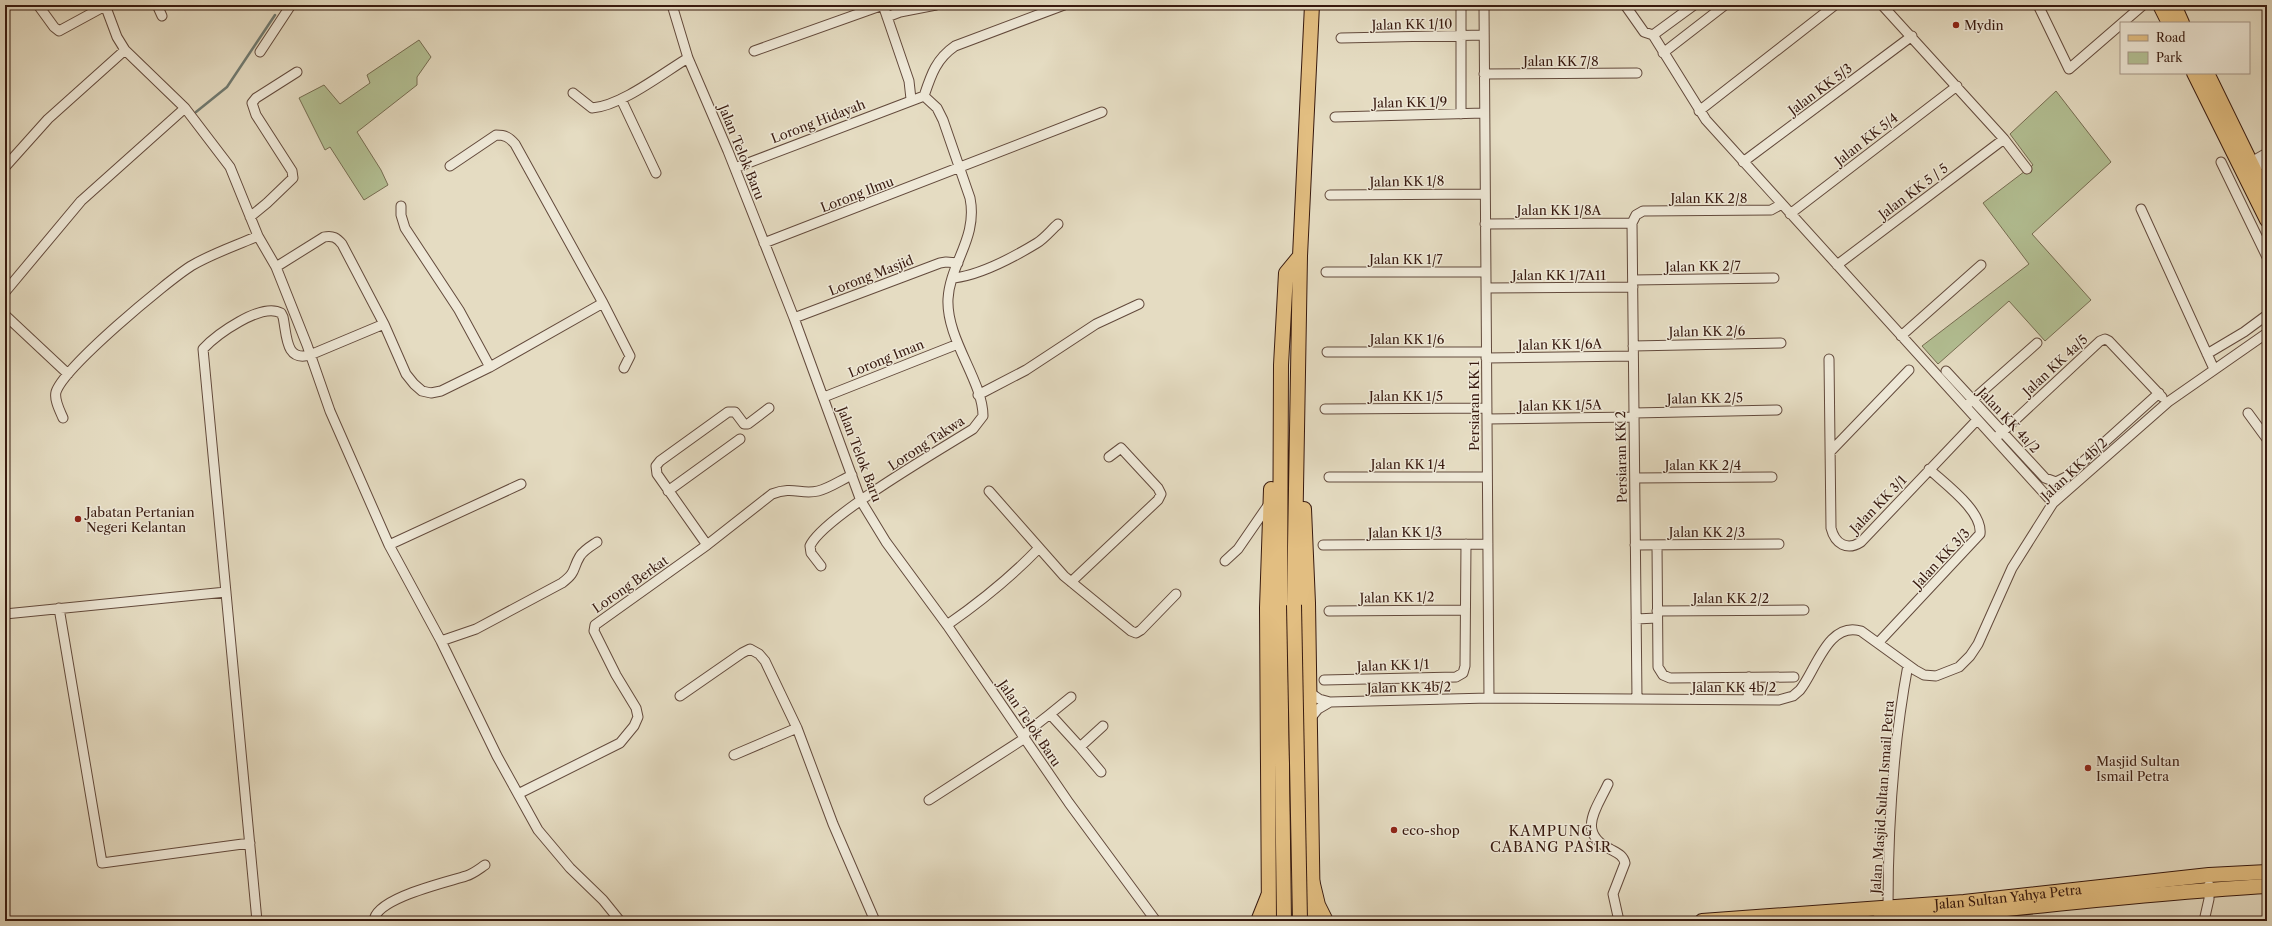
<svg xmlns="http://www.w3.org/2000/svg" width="2272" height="926" font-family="'Libre Caslon Text',serif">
<rect width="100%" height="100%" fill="#e5dcc2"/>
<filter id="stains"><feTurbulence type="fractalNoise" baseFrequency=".005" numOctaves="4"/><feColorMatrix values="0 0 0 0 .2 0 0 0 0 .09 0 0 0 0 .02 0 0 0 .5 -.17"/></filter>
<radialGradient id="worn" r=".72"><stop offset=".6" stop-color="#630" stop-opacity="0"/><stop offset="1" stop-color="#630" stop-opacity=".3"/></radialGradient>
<!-- green -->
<path fill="#b3c094" stroke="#766d52" d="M 419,40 L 431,57 L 417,77 L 417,85 L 357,132 L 381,170 L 388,185 L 364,200 L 330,147 L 325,150 L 299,98 L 324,85 L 340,104 L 370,83 L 367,75 Z
M 2056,91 L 2111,162 L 2032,234 L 2091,300 L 2045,341 L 2009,301 L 1938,364 L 1922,346 L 2029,264 L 1983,203 L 2033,165 L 2010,134 Z"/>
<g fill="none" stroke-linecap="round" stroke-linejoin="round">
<!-- stream -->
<path stroke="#707b72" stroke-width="2.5" d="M 196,112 L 227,87 L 275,15"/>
<!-- minor casing -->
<g stroke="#634a3c" stroke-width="11">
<path id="minor" d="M 38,5 L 54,27 L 59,31 L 105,6
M 157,5 L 162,16
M 672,5 L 688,58 L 728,151 L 794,318 L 861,501 L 886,542 L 947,625 L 1069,803 L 1156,921
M 883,5 L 909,81 L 911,99
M 1461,5 L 1461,114
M 1484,5 L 1489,698
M 1625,5 L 1644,32 L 1653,35 L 1706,120 L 2053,503
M 1882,5 L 2004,139 L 2027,169
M 2038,5 L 2069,69 L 2143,5
M 887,17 L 900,12 L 936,5
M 1653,35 L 1694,5
M 1341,38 L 1484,35
M 125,50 L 185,108 L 230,167 L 258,236 L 276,267 L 307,345 L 330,411 L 389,545 L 441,641 L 497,756 L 538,830 L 570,868 L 603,900 L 620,921
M 754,51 L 883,5
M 260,52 L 291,5
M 1663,53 L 1725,5
M 1484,74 L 1637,73
M 573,93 L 592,108 C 621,106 663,73 688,58
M 924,96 C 931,75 936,59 955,46 L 1064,5
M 621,99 L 656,173
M 1699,111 L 1835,5
M 1335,117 L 1484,113
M 1743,162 L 1912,36
M 2221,162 L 2267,257
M 2246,165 L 2267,153
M 450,166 L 496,135 C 505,135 509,137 515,144 L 603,303
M 5,167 L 48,119 L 125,50 L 117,37 L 105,5
M 735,168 L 924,96
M 2249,171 L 2267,161
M 1330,195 L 1485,194
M 401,206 L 401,215 L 405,228 L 459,310 L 490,367
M 2141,209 L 2214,369
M 1790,214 L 1957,86
M 250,217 L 267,203 L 293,178 L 292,171 L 256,115 L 252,103 L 256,98 L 297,72
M 1485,224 L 1632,223
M 764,243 L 1102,112
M 1837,265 L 2004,139
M 276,267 L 324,237 C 333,235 337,238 342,244 L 384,324 L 406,374 L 414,384 L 422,391 L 431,393 L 441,391 L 490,367 L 603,303 L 630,356 L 624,368
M 1326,272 L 1486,272
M 954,278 C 980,275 1014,257 1037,243 C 1045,238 1051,230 1058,224
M 1633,280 L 1774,278
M 1486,288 L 1633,287
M 5,292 L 81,201 L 185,108
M 5,315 L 68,374
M 794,318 L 940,263 L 946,262 L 958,263
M 1901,336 L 1981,265
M 1633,346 L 1781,343
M 1327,352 L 1486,352
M 2207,354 L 2244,332 L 2267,315
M 1486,358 L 1633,356
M 1829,359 L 1831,528 C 1835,544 1847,551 1861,542 L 1977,420
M 1946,371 L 2045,478 L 2056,482 L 2066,477 L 2159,393
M 978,395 L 1026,370 L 1096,324 L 1139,304
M 824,397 L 958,344
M 1968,404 L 2037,343
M 1325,409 L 1487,408
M 1634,413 L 1777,410
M 2248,413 L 2267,439
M 63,418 C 60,411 54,400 56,392 C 64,367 166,282 191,266 C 211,254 235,246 258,236
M 1487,419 L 1634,417
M 1999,435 L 2100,341 L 2105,339 L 2109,341 L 2162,397
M 1830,452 L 1909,370
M 1329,477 L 1487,477
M 1635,478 L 1772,477
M 668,491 L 740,439
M 989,491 L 1064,576 L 1131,631 L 1136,633 L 1141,630 L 1176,594
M 389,545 L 521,484
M 707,545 L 657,474 L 656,466 L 660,461 L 728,412 L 735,412 L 744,424 L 748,424 L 769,408
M 1323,545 L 1488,544
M 1635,545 L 1779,544
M 1657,545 L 1658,667 L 1663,675 L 1670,678 L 1794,677
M 1225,561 L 1238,549 L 1269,504
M 821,566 L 811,553 L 810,546 C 822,518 941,449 973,429 L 983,416 C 983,381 946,339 948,299 C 950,263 978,238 970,198 L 943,120 L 937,108 L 924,96
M 1071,582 L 1158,500 L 1161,494 L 1158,488 L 1121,448 L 1109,457
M 59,608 L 102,863 L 250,843
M 1329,611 L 1465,610
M 1657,611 L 1804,610
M 5,614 L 226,592
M 1636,619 L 1657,618
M 947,625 C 980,602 1010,578 1038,549
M 441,641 L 476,629 L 562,583 C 577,572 572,569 580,556 C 584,550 591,546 597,542
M 1878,643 L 1980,534 C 1983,511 1945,484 1929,469
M 1324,680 L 1456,677 L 1463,673 L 1465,666 L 1466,544
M 1309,692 L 1319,699 L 1330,702 L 1489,698 L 1779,700 L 1793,696 L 1800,690 C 1816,670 1828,621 1861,631 L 1915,670 L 1924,675 L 1936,676 L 1959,667 L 1970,656 L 1978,644 L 2012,568 L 2053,503 L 2168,402 L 2267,333
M 680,696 L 742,653 L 750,649 L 759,654 L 765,661 L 797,728 L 833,824 L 875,921
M 1637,699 L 1632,223 L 1636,215 L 1643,211 L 1771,210 L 1782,204
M 1748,700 L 1749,677
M 1050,714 L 1071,697
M 1310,719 L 1318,709 L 1330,702
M 1023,735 L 1050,714 L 1080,747 L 1103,726
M 1080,747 L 1101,772
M 734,755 L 797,728
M 1608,784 C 1597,808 1576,832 1610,849 C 1617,853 1623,855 1625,863 L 1613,894 L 1619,921
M 518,794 L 620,743 L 634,726 L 638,717 L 636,708 L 616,675 L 594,631 L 595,625 L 707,545 L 772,494 C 793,486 801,495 818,491 C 830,488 841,480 852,475
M 929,800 L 1025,738
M 1888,907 C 1888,827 1893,745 1908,665
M 257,921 L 203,349 C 216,335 261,302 281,313 L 283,317 C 287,335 285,362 310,355 L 384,324
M 374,921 C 375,898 448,882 466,876 C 473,874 479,869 485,865
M 2204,921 L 2209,899 L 2209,885"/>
</g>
<!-- primary casing -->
<g stroke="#381a0f" stroke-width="16">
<path id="primary" d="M 2160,5 L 2169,23
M 2174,5 L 2182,23
M 2194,73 L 2267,220
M 2207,73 L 2267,196
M 1304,509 L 1308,603 L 1313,921
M 1294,605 L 1300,256 L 1312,5
M 1269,921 L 1267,608 L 1271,489
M 1284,921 L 1280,606 L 1281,365 L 1286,273 L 1300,256"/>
</g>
<!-- trunk casing -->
<g stroke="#381a0f" stroke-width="16">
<g id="trunk">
<path d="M 1312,880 L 1318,905 L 1326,921"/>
<path d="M 1258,921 L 1268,896"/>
<path id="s1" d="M 1702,921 L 1964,902 L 2209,875 L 2267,872"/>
<path d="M 1878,921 C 2008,911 2137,893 2267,886"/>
</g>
</g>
<!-- minor -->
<use href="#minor" stroke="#eee8d7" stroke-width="9"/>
<!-- primary -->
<use href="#primary" stroke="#e2be81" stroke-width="14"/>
<!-- trunk -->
<use href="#trunk" stroke="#e2be81" stroke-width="14"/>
<!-- primary-bridge casing -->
<g stroke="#381a0f" stroke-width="16" stroke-linecap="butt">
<path id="primary-bridge" d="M 1294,605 L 1300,921"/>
</g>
<!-- primary-bridge -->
<use href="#primary-bridge" stroke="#e2be81" stroke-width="14"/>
</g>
<!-- markers -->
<g fill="#8f2418" stroke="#eee8d7" stroke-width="1.5">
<circle cx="1956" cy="25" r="4"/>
<circle cx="78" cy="519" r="4"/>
<circle cx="2088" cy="768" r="4"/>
<circle cx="1394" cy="830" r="4"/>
</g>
<g text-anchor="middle" stroke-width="3" stroke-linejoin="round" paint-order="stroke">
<!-- street labels -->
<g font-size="13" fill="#381a0f" stroke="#eee8d7">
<text transform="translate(1412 24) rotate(-1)" y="5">Jalan KK 1/10</text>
<text x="1561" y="66">Jalan KK 7/8</text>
<text transform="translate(1820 89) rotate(-37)" y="5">Jalan KK 5/3</text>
<text transform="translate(1410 102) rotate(-1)" y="5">Jalan KK 1/9</text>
<text transform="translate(818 121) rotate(-21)" y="5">Lorong Hidayah</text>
<text transform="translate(1866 139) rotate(-38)" y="5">Jalan KK 5/4</text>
<text transform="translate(742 152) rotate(68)" y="5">Jalan Telok Baru</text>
<text transform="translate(1407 181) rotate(-1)" y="5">Jalan KK 1/8</text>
<text transform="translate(1913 191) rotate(-37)" y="5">Jalan KK 5 / 5</text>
<text transform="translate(857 194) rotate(-21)" y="5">Lorong Ilmu</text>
<text x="1709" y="203">Jalan KK 2/8</text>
<text x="1559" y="215">Jalan KK 1/8A</text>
<text x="1406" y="264">Jalan KK 1/7</text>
<text transform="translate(1703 266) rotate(-1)" y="5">Jalan KK 2/7</text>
<text transform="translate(871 275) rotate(-21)" y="5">Lorong Masjid</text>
<text x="1559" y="280">Jalan KK 1/7A11</text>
<text transform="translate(1707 331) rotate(-1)" y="5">Jalan KK 2/6</text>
<text x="1407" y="344">Jalan KK 1/6</text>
<text transform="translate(1560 344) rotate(-1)" y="5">Jalan KK 1/6A</text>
<text transform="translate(886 358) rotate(-22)" y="5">Lorong Iman</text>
<text transform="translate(2055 365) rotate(-43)" y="5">Jalan KK 4a/5</text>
<text x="1406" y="401">Jalan KK 1/5</text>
<text transform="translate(1705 398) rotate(-1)" y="5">Jalan KK 2/5</text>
<text transform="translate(1560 405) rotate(-1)" y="5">Jalan KK 1/5A</text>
<text transform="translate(1474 406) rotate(-90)" y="5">Persiaran KK 1</text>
<text transform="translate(2009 420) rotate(47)" y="5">Jalan KK 4a/2</text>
<text transform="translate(926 443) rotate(-33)" y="5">Lorong Takwa</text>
<text transform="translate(860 454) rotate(69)" y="5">Jalan Telok Baru</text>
<text transform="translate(1621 457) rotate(-91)" y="5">Persiaran KK 2</text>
<text x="1408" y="469">Jalan KK 1/4</text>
<text x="1703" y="470">Jalan KK 2/4</text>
<text transform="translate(2074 469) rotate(-43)" y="5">Jalan KK 4b/2</text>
<text transform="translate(1878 504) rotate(-46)" y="5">Jalan KK 3/1</text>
<text transform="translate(1405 532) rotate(-1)" y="5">Jalan KK 1/3</text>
<text x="1707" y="537">Jalan KK 2/3</text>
<text transform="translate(1941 558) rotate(-47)" y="5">Jalan KK 3/3</text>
<text transform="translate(630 584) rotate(-35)" y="5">Lorong Berkat</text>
<text transform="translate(1397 597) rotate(-1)" y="5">Jalan KK 1/2</text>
<text x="1731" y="603">Jalan KK 2/2</text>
<text transform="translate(1393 665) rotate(-2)" y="5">Jalan KK 1/1</text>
<text transform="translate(1409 687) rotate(-1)" y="5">Jalan KK 4b/2</text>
<text x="1734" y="692">Jalan KK 4b/2</text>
<text transform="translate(1030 723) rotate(56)" y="5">Jalan Telok Baru</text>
<text transform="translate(1882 797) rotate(-86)" y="5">Jalan Masjid Sultan Ismail Petra</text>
<text dy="5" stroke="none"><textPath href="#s1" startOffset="307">Jalan Sultan Yahya Petra</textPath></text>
</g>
<!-- poi labels -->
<g font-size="13" fill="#381a0f" stroke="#eee8d7" text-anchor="start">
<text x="1964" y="30">Mydin</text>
<text x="86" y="517">Jabatan Pertanian<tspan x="86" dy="15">Negeri Kelantan</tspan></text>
<text x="2096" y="766">Masjid Sultan<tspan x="2096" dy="15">Ismail Petra</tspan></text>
<text x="1402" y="835">eco-shop</text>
</g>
<!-- neighbourhood labels -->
<g font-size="14" letter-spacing="1" fill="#381a0f" stroke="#eee8d7">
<text x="1551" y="836">KAMPUNG<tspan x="1551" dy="16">CABANG PASIR</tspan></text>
</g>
</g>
<!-- margin -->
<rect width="2272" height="926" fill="none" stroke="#e5dcc2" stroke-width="20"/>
<rect x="6" y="6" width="2260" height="914" fill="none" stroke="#381a0f" stroke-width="2"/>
<rect x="10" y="10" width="2252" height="906" fill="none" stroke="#381a0f"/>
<!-- legend -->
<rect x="2120" y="22" width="130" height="52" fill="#eee8d7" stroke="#a59687"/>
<rect x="2128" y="35" width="20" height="6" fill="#e2be81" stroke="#a59687"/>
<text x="2156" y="42" font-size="12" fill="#381a0f">Road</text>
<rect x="2128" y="52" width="20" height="12" fill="#b3c094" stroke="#a59687"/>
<text x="2156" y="62" font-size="12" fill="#381a0f">Park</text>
<rect width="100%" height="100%" filter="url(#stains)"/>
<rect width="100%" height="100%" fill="url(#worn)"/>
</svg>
